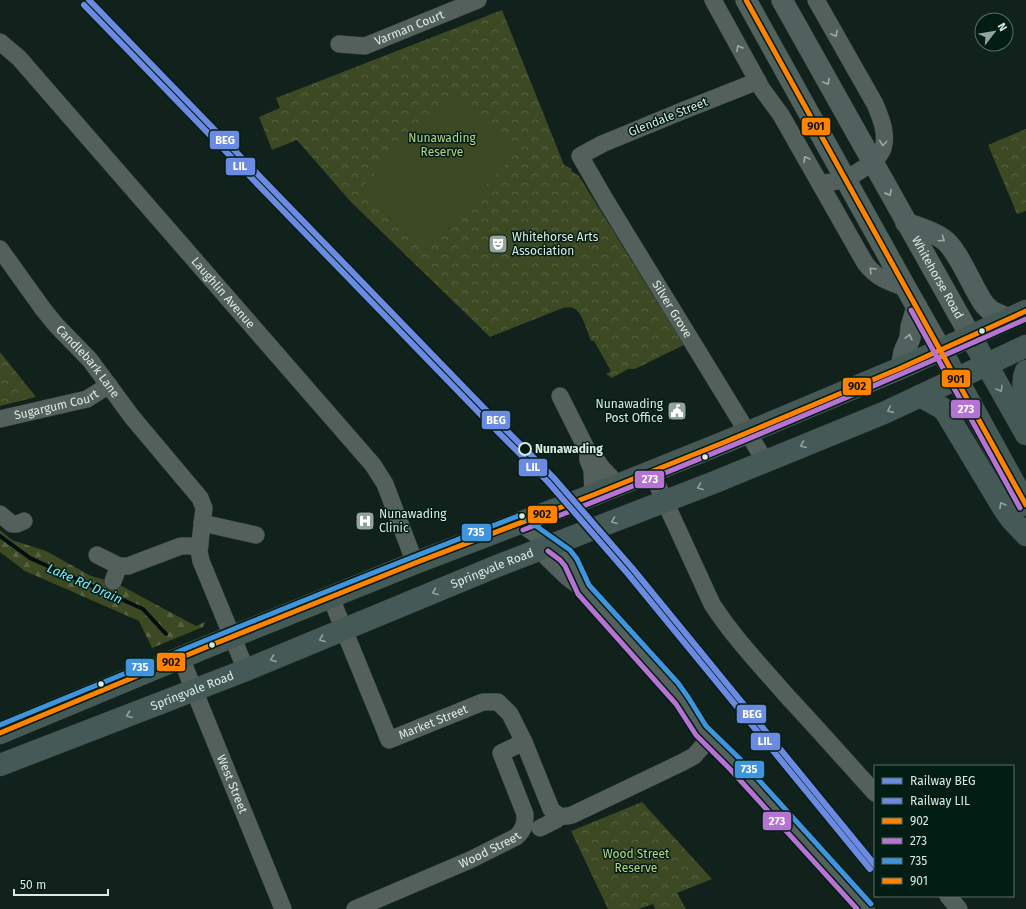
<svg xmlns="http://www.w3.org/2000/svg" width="1026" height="909" font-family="'Fira Sans',sans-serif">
<defs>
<pattern id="forest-firs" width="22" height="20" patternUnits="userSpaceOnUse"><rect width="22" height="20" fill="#3c4923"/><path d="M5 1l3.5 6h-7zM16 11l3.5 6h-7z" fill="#586343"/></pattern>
<pattern id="park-crowns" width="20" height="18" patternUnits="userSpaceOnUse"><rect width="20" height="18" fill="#3c4923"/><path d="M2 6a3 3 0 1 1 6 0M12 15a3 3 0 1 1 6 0" fill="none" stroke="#586343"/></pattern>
</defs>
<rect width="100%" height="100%" fill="#11211b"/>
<!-- forest -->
<path fill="url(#forest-firs)" d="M 0,530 L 12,540 L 46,551 L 91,576 L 116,583 L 196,626 L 205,622 L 203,627 L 152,648 L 139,621 L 25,571 L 0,552 Z"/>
<!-- park -->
<path fill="url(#park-crowns)" d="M 502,10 L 564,165 L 572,169 L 571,171 L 579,176 L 684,345 L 635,369 L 628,369 L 612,378 L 606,374 L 611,371 L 594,341 L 591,341 C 588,333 582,313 575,309 C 572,307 567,307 563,308 L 490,337 L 350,201 L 297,140 L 272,150 L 259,117 L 280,108 L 276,98 Z
M 1026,129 L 1026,211 L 1017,214 L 988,145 Z
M 0,352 L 36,397 L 0,406 Z
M 642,802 L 712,879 L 677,893 L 686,909 L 655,909 L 653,904 L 639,909 L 608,909 L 571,831 Z"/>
<!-- pitch -->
<path fill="#3c4923" d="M 453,92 L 517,152 L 425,250 L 359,190 Z"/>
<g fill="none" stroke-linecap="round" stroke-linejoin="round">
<!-- stream -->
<path stroke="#020e11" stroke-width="4" d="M 0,536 L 30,558 L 143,609 L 166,634"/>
<!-- minor casing -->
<g stroke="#303c37" stroke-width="18">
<g id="minor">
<path d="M 713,0 L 762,89 L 781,115 L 865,263 C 876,278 889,282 906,288"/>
<path d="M 816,0 L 875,104 C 881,118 890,140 880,154 C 876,160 869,164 864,168 C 850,178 837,183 821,183"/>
<path id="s1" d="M 0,42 L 19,58 L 373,465 L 385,484 L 415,563"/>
<path id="s2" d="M 339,44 L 365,46 L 478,0"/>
<path id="s3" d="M 758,81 L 682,111 L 602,144 L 580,156 L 606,201 L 765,461"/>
<path id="s4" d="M 0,249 L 43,309 L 56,325 L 90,360 L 132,417 L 200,498 L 204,508 L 199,551 L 201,561 L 246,670"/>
<path d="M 560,396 L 588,452 L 595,458 L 602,468 L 618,485"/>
<path id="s5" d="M 0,419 L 87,399 L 109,385"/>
<path d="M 588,454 L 588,460 L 592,470 L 593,495"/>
<path d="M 651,471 L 712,604 C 734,638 761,666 787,696 C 817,728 846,761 875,793"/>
<path d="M 0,514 L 12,524 L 17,524 L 24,521"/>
<path d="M 202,523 L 256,535"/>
<path d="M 520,523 L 565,555 L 571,562 L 582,586"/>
<path d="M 539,550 L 567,577 L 583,589 L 682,700 L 691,716 L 701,731 L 734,763 L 866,909"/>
<path d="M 97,555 L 119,566 L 128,566 L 181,546 L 200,546"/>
<path d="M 113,581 L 119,566"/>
<path id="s6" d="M 331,598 L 389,740 L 483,702 L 498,702 L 510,714 L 524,742 L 551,809 C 557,816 562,818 572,815 L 681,763 L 694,756 L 709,739"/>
<path id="s7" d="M 181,658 L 283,909"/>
<path d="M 540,828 L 556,820 L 560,816"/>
<path d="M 948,896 L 959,909"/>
<path id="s8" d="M 355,909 L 470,860 L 516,837 C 524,830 525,824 525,814 L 501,753 L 524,742"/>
</g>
</g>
<!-- major casing -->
<g stroke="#303c37" stroke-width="22">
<g id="major">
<path d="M 746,0 L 906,288 L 941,350"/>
<path id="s9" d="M 782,0 L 971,337"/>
<path d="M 906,223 C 918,228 932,231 943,239 C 958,249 972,287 984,304 L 991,311 L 1009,319"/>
<path d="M 901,368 L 904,352 L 910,338 L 911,327 L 917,307"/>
</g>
</g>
<!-- highway casing -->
<g stroke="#303c37" stroke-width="23">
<g id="highway">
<path d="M 971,337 L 1026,434"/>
<path d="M 941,350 L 1026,505"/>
<path d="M 920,396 L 942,408 L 947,414 L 1004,509 L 1011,519 L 1026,535"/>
<path d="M 1014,412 L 1023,397 L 1024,377 L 1026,371"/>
<path d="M 0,733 L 209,646 L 415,563 L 593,495 L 725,442 L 901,368 L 1026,311"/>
<path id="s10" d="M 0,765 L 246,670 L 497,566 L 715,482 L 886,412 L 1026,346"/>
</g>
</g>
<!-- minor -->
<use href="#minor" stroke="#54605b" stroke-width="17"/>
<!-- major -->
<use href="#major" stroke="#51625e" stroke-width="21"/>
<!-- highway -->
<use href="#highway" stroke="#455a56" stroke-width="22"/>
<!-- bus-1 casing -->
<g stroke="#021d14" stroke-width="8">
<path id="bus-1" d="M 0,733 L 209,646 L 415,563 L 593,495 L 725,442 L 901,368 L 1026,311"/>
</g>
<!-- bus-2 casing -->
<g stroke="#021d14" stroke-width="8">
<path id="bus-2" d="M 911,310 L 1020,508
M 523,530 C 692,463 860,394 1026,319
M 548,551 L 560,560 L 565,566 L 578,594 L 676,704 L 696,735 L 729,768 L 857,909"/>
</g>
<!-- bus-3 casing -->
<g stroke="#021d14" stroke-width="8">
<path id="bus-3" d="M 0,725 C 172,654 344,583 518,516 L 522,516 L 570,550 L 577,559 L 589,585 L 678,683 L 688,697 L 706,726 L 739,758 L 871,904"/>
</g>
<!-- bus-4 casing -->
<g stroke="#021d14" stroke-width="8">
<path id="bus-4" d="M 746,0 L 1026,505"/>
</g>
<!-- bus-1 -->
<use href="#bus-1" stroke="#ff8200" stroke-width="5"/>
<!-- bus-2 -->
<use href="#bus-2" stroke="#b673d3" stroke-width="5"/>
<!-- bus-3 -->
<use href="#bus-3" stroke="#4094de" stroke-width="5"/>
<!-- bus-4 -->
<use href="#bus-4" stroke="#ff8200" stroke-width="5"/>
<!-- rail-1 casing -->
<g stroke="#021d14" stroke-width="9">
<path id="rail-1" d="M 89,0 L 486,410 L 553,477 L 633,569 L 875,865"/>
</g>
<!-- rail-2 casing -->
<g stroke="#021d14" stroke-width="9">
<path id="rail-2" d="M 84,5 L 481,415 L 548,482 L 628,574 L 870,869"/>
</g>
<!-- rail-1 -->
<use href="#rail-1" stroke="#6b8ae1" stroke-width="6"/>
<!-- rail-2 -->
<use href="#rail-2" stroke="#6b8ae1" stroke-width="6"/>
</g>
<!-- one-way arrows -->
<defs><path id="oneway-chevron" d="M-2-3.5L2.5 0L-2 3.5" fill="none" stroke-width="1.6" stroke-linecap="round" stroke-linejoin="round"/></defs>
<g stroke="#9eaca6">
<use href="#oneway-chevron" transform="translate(835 34) rotate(61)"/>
<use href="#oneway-chevron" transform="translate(739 48) rotate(-119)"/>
<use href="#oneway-chevron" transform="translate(883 143) rotate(97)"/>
<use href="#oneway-chevron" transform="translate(806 159) rotate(-120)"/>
<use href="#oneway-chevron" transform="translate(872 270) rotate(-133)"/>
</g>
<g stroke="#9dada7">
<use href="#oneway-chevron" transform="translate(827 82) rotate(61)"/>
<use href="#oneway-chevron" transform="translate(889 193) rotate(61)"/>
<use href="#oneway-chevron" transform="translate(942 239) rotate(34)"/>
<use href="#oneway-chevron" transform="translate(909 337) rotate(-76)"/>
</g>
<g stroke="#90a29c">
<use href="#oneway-chevron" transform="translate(1000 389) rotate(60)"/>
<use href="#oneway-chevron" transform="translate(890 410) rotate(156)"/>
<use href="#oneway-chevron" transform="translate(803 445) rotate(158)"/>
<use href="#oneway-chevron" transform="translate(700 487) rotate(159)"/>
<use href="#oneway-chevron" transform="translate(1002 505) rotate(-121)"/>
<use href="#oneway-chevron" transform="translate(614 521) rotate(159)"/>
<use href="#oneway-chevron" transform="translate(435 592) rotate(157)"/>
<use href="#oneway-chevron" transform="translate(322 639) rotate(158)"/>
<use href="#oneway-chevron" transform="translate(273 659) rotate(158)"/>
<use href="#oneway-chevron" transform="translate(129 715) rotate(159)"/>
</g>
<!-- icons -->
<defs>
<g id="theatre-square" transform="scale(1)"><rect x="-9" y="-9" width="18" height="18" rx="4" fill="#94a49d" stroke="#021d14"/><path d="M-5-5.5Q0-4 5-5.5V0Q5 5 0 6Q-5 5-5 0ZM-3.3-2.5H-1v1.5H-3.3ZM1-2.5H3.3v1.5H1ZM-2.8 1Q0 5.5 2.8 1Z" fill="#fff"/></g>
<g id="civic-square" transform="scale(1)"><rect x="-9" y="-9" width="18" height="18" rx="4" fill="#94a49d" stroke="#021d14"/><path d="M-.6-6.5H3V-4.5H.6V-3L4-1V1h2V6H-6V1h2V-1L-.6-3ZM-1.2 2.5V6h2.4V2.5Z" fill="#fff"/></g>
<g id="hospital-square" transform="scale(1)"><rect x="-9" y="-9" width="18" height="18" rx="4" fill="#94a49d" stroke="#021d14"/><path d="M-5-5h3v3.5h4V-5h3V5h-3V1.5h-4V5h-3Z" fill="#fff"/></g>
</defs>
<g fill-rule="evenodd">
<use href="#theatre-square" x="498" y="244"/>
<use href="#civic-square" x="677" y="411"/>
<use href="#hospital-square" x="365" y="521"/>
</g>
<!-- markers -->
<g fill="#dbebe3" stroke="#021d14" stroke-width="1.5">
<circle cx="982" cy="331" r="3.5"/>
<circle cx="705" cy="457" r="3.5"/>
<circle cx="522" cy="516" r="3.5"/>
<circle cx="212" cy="645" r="3.5"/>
<circle cx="101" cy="684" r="3.5"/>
</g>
<circle fill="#021d14" stroke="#dbebe3" stroke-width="2" cx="525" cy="449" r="6"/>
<g text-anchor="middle" stroke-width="3" stroke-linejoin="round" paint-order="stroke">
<!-- street labels -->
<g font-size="12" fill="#dbebe3" stroke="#021d14">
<text dy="4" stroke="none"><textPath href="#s2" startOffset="74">Varman Court</textPath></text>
<text transform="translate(668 117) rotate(-22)" y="4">Glendale Street</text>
<text dy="4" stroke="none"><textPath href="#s9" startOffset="318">Whitehorse Road</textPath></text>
<text dy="4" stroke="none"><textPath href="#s1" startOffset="336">Laughlin Avenue</textPath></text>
<text dy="4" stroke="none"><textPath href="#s3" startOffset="372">Silver Grove</textPath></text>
<text dy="4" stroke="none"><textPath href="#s4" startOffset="143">Candlebark Lane</textPath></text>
<text dy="4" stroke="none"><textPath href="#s5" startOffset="58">Sugargum Court</textPath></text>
<text dy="4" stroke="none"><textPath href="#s10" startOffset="530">Springvale Road</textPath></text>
<text dy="4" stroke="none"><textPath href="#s10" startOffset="206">Springvale Road</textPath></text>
<text dy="4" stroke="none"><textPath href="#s6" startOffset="201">Market Street</textPath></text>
<text dy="4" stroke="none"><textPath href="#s7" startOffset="136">West Street</textPath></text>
<text dy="4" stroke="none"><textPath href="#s8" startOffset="147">Wood Street</textPath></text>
</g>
<!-- park labels -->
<g font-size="12" fill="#bbd384" stroke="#021d14">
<text x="442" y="142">Nunawading<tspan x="442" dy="14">Reserve</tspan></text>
<text x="636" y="858">Wood Street<tspan x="636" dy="14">Reserve</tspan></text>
</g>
<!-- poi labels -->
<g font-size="12" fill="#dbebe3" stroke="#021d14" text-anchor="start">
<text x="512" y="241">Whitehorse Arts<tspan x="512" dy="14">Association</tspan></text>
<text x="663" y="408" text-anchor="end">Nunawading<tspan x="663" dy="14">Post Office</tspan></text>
<text x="379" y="518">Nunawading<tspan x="379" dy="14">Clinic</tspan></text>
</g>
<!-- stop labels -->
<g font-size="12" font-weight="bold" fill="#dbebe3" stroke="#021d14" text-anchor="start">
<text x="535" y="453">Nunawading</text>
</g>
<!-- water labels -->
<g font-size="13" font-style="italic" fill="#7ae8fe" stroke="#021d14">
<text transform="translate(85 583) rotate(24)" y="5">Lake Rd Drain</text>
</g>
</g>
<g stroke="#021d14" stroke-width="1.5">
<rect x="801" y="117" width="30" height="19" rx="4" fill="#ff8200"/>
<rect x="209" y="130" width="31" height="20" rx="4" fill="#6b8ae1"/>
<rect x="225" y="157" width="31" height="19" rx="4" fill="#6b8ae1"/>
<rect x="941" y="369" width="30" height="19" rx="4" fill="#ff8200"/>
<rect x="842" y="377" width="30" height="19" rx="4" fill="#ff8200"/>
<rect x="950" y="399" width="31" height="20" rx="4" fill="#b673d3"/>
<rect x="481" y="410" width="30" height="20" rx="4" fill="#6b8ae1"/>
<rect x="518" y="458" width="30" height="19" rx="4" fill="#6b8ae1"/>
<rect x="634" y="470" width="31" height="19" rx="4" fill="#b673d3"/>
<rect x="527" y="505" width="31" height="19" rx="4" fill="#ff8200"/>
<rect x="461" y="523" width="31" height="19" rx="4" fill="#4094de"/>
<rect x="156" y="652" width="30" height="20" rx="4" fill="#ff8200"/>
<rect x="125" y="658" width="30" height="19" rx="4" fill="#4094de"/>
<rect x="736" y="704" width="31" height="20" rx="4" fill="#6b8ae1"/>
<rect x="750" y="732" width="31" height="19" rx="4" fill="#6b8ae1"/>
<rect x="734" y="760" width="31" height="19" rx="4" fill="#4094de"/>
<rect x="762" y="811" width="30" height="20" rx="4" fill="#b673d3"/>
</g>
<g font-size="11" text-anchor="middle" font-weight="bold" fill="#fff">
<text x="225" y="144">BEG</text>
<text x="240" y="170">LIL</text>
<text x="966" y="413">273</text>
<text x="496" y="424">BEG</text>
<text x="533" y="471">LIL</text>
<text x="650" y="483">273</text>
<text x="476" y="536">735</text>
<text x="140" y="671">735</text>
<text x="752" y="718">BEG</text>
<text x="765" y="745">LIL</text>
<text x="749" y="773">735</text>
<text x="777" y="825">273</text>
</g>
<g font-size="11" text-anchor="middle" font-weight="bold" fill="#111">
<text x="816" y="130">901</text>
<text x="956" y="383">901</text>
<text x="857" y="390">902</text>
<text x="542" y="518">902</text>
<text x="171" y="666">902</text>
</g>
<!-- legend -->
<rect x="874" y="765" width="140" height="132" fill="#021d14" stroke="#596f67"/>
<rect x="882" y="778" width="20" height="6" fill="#6b8ae1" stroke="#596f67"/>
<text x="910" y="785" font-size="12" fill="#dbebe3">Railway BEG</text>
<rect x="882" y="798" width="20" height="6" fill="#6b8ae1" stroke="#596f67"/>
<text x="910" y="805" font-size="12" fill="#dbebe3">Railway LIL</text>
<rect x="882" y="818" width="20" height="6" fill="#ff8200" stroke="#596f67"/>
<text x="910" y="825" font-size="12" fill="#dbebe3">902</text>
<rect x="882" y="838" width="20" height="6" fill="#b673d3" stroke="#596f67"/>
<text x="910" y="845" font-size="12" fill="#dbebe3">273</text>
<rect x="882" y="858" width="20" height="6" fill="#4094de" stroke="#596f67"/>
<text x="910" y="865" font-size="12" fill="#dbebe3">735</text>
<rect x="882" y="878" width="20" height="6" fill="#ff8200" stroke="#596f67"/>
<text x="910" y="885" font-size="12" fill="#dbebe3">901</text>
<!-- north arrow -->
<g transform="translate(994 32) rotate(59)"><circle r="19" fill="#021d14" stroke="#596f67"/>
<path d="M0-3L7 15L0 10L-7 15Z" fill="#94a49d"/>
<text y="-6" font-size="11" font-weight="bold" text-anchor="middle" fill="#dbebe3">N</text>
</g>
<!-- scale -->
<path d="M14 889v6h94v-6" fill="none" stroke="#dbebe3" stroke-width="2"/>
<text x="20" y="889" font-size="12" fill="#dbebe3" stroke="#021d14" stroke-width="3" paint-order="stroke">50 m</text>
</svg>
